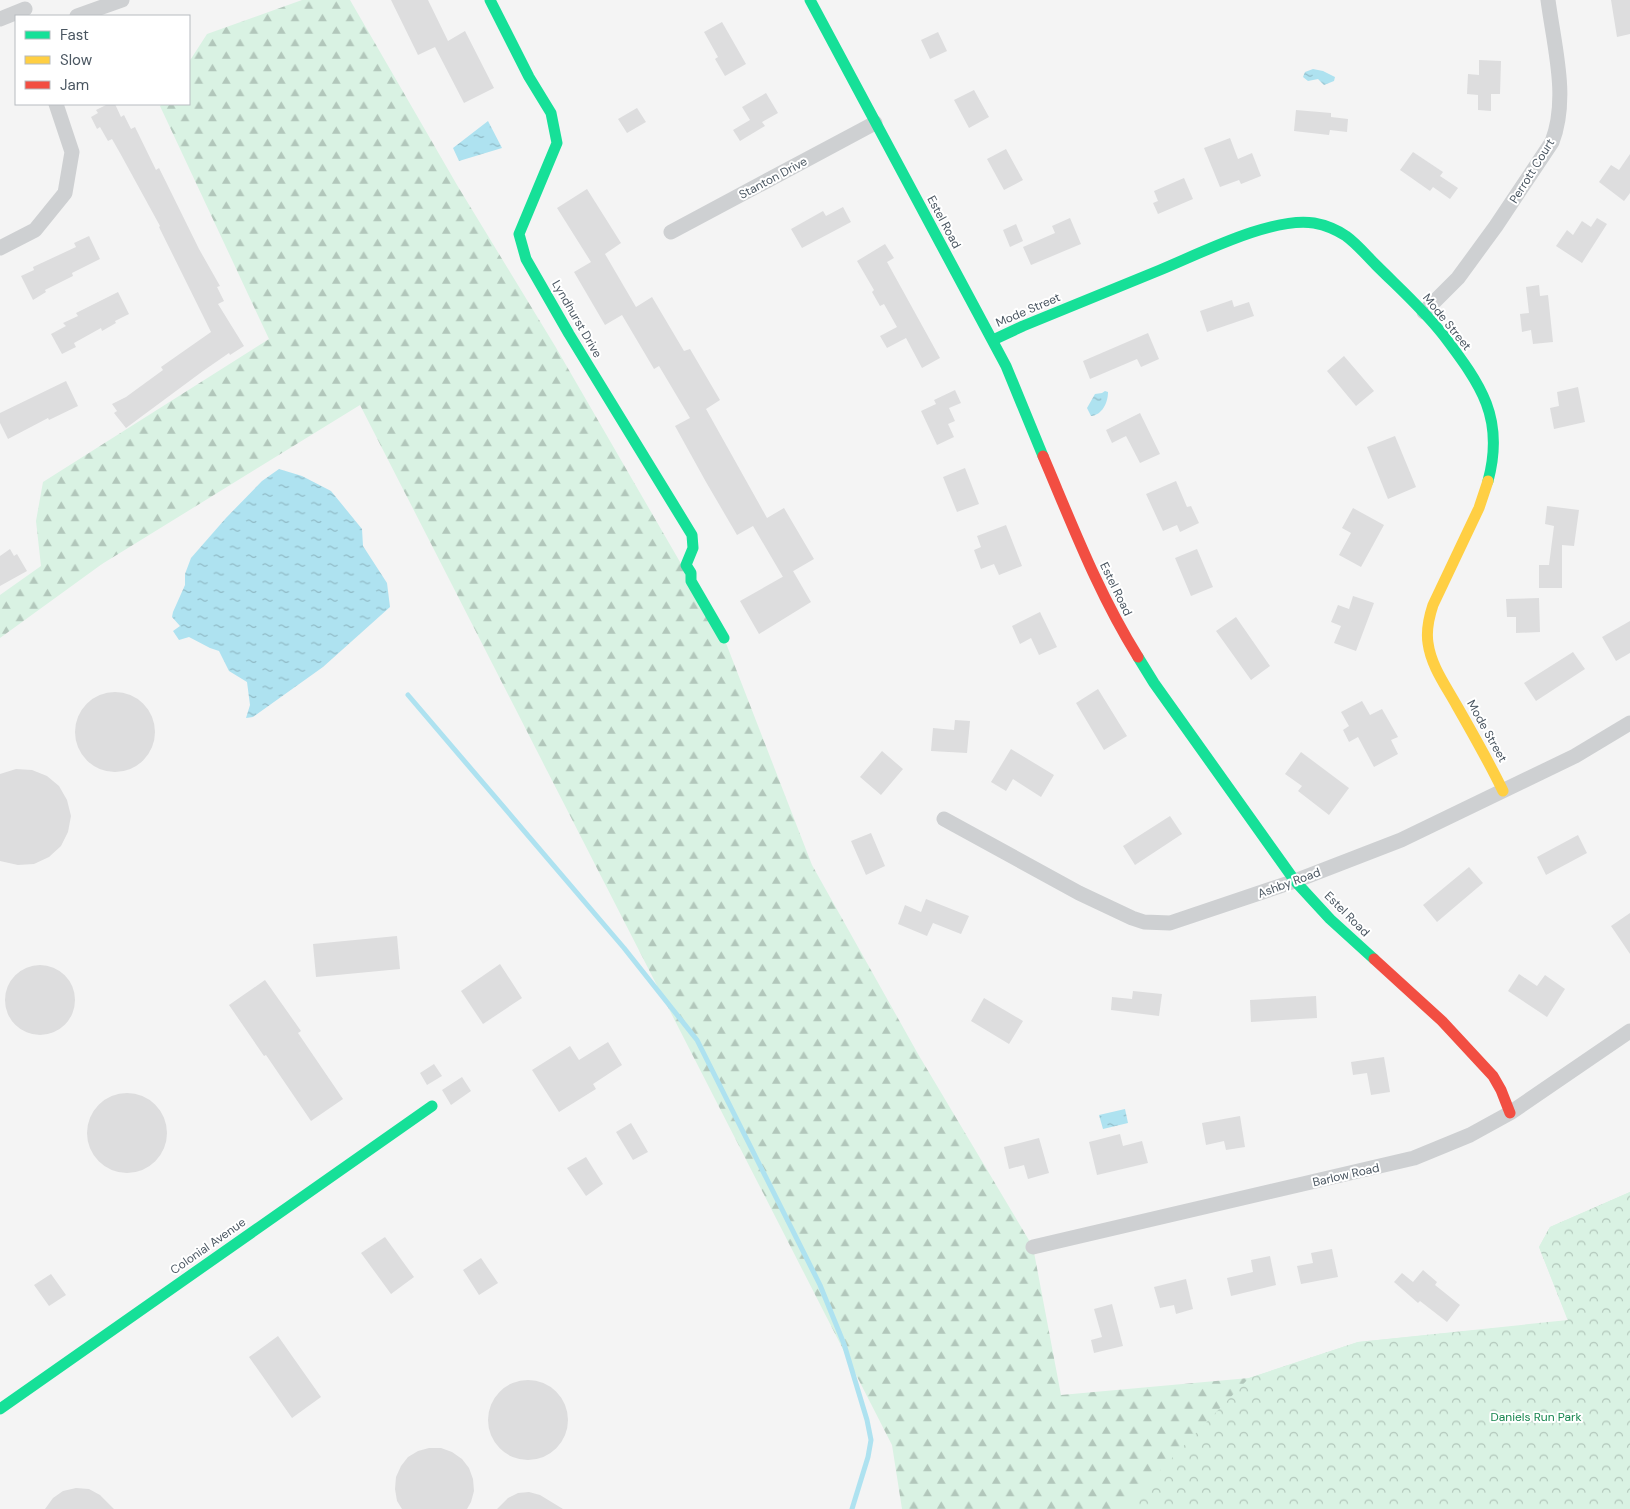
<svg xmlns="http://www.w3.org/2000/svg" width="1630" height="1509" font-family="'DM Sans',sans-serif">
<defs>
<pattern id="forest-firs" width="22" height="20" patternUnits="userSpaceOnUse" patternTransform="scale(1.25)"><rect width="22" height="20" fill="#d9f2e3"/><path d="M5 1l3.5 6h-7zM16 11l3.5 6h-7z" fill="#b2c7bb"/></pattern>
<pattern id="park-crowns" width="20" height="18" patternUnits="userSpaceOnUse" patternTransform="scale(1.25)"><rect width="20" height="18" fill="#d9f2e3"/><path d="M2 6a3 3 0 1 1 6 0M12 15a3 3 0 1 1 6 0" fill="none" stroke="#b2c7bb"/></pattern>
<pattern id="water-ripples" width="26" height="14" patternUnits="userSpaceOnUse" patternTransform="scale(1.25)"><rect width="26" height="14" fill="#aee2f0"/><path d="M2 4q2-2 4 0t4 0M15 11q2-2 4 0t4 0" fill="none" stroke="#90bac6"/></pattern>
</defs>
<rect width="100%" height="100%" fill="#f4f4f4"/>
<!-- forest -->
<path fill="url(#forest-firs)" d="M 302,0 L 350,0 L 457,185 L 555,346 L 724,638 L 812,865 L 918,1054 L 1033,1247 L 1061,1395 L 1249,1378 L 1358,1342 L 1568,1321 L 1539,1247 L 1550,1227 L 1630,1192 L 1630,1509 L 902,1509 L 892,1445 L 360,405 L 102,564 L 0,638 L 0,595 L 41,566 L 36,521 L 43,482 L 269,339 L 160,106 L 162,104 L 189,104 L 189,62 L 207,34 Z"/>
<!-- park -->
<path fill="url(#park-crowns)" d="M 1630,1192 L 1630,1509 L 1123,1509 L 1249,1378 L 1358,1342 L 1568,1320 L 1539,1247 L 1550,1227 Z"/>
<!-- water -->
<path fill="url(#water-ripples)" d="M 1313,69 L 1323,71 L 1335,77 L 1334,81 L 1324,85 L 1318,79 L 1308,81 L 1303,77 L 1305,72 Z
M 488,121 L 502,148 L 459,161 L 453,148 Z
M 1105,391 L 1108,392 C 1108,403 1102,415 1091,416 L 1087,408 L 1095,394 L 1102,393 Z
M 279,469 L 302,476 L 331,491 L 362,529 L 363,546 L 387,583 L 390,607 L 323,667 L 253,717 L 246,718 L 250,705 L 247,682 L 229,671 L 219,651 L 210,648 L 189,637 L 179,640 L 173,631 L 180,626 L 172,617 L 173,612 L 185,585 L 185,574 L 191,558 L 226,518 L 262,481 Z
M 1125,1109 L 1128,1123 L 1103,1129 L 1099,1115 Z"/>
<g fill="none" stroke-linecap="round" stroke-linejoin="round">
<!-- stream -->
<path stroke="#aee2f0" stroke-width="5" d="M 408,695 L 624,948 L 697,1040 L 820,1285 L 844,1344 L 867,1420 L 871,1440 L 868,1457 L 852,1509"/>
</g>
<!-- building -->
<path fill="#ddddde" d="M 391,0 L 428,0 L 448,41 L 465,31 L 494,88 L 464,103 L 435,47 L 418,55 Z
M 1611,0 L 1630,0 L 1630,34 L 1617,37 Z
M 722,22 L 746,64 L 725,76 L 715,59 L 718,57 L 704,32 Z
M 938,32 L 947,51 L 930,59 L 921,40 Z
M 1479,60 L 1501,61 L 1500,94 L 1491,94 L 1491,111 L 1478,110 L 1478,95 L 1467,94 L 1468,74 L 1479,75 Z
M 974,90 L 989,117 L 969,128 L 954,100 Z
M 766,93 L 778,113 L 762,122 L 765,126 L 740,141 L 733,130 L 750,120 L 742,107 Z
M 108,104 L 115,104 L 121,117 L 124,115 L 131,129 L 135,127 L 156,170 L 159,168 L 166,182 L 199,249 L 220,286 L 217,287 L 224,301 L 218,304 L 244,346 L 230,355 L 229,353 L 203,371 L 126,428 L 114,413 L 117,411 L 112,404 L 126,397 L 163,370 L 161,367 L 211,332 L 159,227 L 160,226 L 120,153 L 112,139 L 108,141 L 100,127 L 97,129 L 91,117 L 98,113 L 96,110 Z
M 637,108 L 646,122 L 627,133 L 618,119 Z
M 1296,110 L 1331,113 L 1331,117 L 1348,119 L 1347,132 L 1330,130 L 1329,135 L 1294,131 Z
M 1230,138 L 1238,159 L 1252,153 L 1261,176 L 1241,184 L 1239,180 L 1220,187 L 1204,148 Z
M 1006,149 L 1023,180 L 1004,190 L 987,159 Z
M 1413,152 L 1443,172 L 1440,176 L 1458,188 L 1450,199 L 1433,187 L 1430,191 L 1400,170 Z
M 1630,154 L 1630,193 L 1624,201 L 1599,182 L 1611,165 L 1619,170 Z
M 1184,178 L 1193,199 L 1158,214 L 1153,203 L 1158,201 L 1154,191 Z
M 587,189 L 621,243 L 605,254 L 636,307 L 652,297 L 684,351 L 690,349 L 720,400 L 706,409 L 767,518 L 784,508 L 814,559 L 783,577 L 753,526 L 737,535 L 706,482 L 675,426 L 690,418 L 659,366 L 654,369 L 622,315 L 605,325 L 574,272 L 591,262 L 557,208 Z
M 843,207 L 851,222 L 802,248 L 791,229 L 823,211 L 826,216 Z
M 1070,218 L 1081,244 L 1031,265 L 1023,247 L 1055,233 L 1052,226 Z
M 1597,218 L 1607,224 L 1582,263 L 1556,246 L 1567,230 L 1573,235 L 1582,221 L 1591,227 Z
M 1016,224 L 1023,241 L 1010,247 L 1003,230 Z
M 89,236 L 100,259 L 72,273 L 73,276 L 45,290 L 46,292 L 33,300 L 21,276 L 34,270 L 33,267 L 76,247 L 74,243 Z
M 885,244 L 894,258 L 887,262 L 940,358 L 922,368 L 906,338 L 887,348 L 880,336 L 897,327 L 884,304 L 880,306 L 872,292 L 874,290 L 857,261 Z
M 1539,285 L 1540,296 L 1548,295 L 1553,342 L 1533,344 L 1531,330 L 1522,332 L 1520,314 L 1529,313 L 1526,287 Z
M 118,292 L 129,314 L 115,321 L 116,323 L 102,331 L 101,328 L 74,343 L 76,347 L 62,354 L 51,334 L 66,326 L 63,323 L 78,316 L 76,313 Z
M 1232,300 L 1234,307 L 1249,302 L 1254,316 L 1207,332 L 1200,311 Z
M 1148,333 L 1159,359 L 1141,367 L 1137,359 L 1090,379 L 1083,361 Z
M 1344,356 L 1374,391 L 1356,406 L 1327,371 Z
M 66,381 L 78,406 L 49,420 L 48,418 L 8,439 L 0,423 L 0,413 Z
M 1578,387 L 1585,422 L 1554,429 L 1550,408 L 1559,406 L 1557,392 Z
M 955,390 L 961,403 L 949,408 L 955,421 L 948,424 L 954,437 L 937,445 L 921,411 L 936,404 L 934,400 Z
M 1140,413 L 1160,454 L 1140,463 L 1126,436 L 1112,443 L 1106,430 Z
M 1395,436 L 1416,487 L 1388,499 L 1367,447 Z
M 965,468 L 979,504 L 957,512 L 943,477 Z
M 1176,481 L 1187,507 L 1191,506 L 1199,523 L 1180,532 L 1177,525 L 1163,531 L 1146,494 Z
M 1547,506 L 1579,510 L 1574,546 L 1562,545 L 1562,588 L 1539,588 L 1539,565 L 1549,565 L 1554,526 L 1545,524 Z
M 1353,508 L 1384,525 L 1361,567 L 1339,555 L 1351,533 L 1342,528 Z
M 1006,525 L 1022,566 L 999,575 L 994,564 L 981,569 L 974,550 L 981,547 L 977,536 Z
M 10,549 L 14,556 L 17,554 L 27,571 L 0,586 L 0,556 Z
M 1197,549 L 1213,587 L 1191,596 L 1175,558 Z
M 793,571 L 811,602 L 759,634 L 740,601 Z
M 1353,596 L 1374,603 L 1356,651 L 1334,643 L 1341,626 L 1331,622 L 1338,605 L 1349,609 Z
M 1539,598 L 1540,632 L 1516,633 L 1516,617 L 1507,617 L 1506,599 Z
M 1040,612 L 1057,647 L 1039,655 L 1031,638 L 1020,644 L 1012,626 Z
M 1236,617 L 1270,666 L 1251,680 L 1216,631 Z
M 1630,621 L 1630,653 L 1616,661 L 1602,637 Z
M 1573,652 L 1585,669 L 1536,701 L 1524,683 Z
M 1098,689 L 1127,736 L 1104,750 L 1076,703 Z
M75 732a40 40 0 1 1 80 0a40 40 0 1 1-80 0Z
M 1362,701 L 1370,715 L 1382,709 L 1398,737 L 1391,740 L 1398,754 L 1374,767 L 1358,737 L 1349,742 L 1343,730 L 1349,726 L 1341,712 Z
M 955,720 L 970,721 L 967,753 L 931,751 L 933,728 L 954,730 Z
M 1011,749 L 1054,775 L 1041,797 L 1013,779 L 1006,791 L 991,782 Z
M 882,751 L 903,769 L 881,795 L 860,777 Z
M 1301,752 L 1349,788 L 1329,815 L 1298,791 L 1302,786 L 1285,774 Z
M 16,769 L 32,770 L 47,776 L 59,786 L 67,800 L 71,816 L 68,832 L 61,846 L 49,857 L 34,864 L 18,865 L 0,861 L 0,774 Z
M 1170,816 L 1182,834 L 1135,865 L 1123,846 Z
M 871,833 L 885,866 L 866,875 L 851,841 Z
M 1578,835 L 1587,853 L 1546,875 L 1537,857 Z
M 1469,867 L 1483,883 L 1437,922 L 1423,905 Z
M 926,899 L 969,916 L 961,934 L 933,923 L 927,936 L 898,924 L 905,905 L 921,912 Z
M 1630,913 L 1630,954 L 1611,926 Z
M 397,936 L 400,969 L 316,977 L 313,944 Z
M 500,964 L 522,998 L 483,1024 L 461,991 Z
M5 1000a35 35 0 1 1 70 0a35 35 0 1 1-70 0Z
M 1519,974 L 1537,986 L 1545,975 L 1565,989 L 1547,1017 L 1508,991 Z
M 265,980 L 301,1031 L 298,1033 L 343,1099 L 311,1121 L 266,1055 L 264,1056 L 229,1005 Z
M 1133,991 L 1162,994 L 1159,1016 L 1111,1010 L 1112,997 L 1132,999 Z
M 1316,996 L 1317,1018 L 1251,1022 L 1250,1000 Z
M 984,998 L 1023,1021 L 1009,1044 L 971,1021 Z
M 608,1042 L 622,1065 L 593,1084 L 596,1089 L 559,1112 L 532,1070 L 570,1046 L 579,1060 Z
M 1384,1057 L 1390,1092 L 1371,1095 L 1367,1073 L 1353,1075 L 1351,1062 Z
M 434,1064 L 442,1076 L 427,1085 L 420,1073 Z
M 462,1077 L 471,1091 L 451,1105 L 442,1090 Z
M87 1133a40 40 0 1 1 80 0a40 40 0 1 1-80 0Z
M 1240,1116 L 1245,1147 L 1226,1150 L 1224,1141 L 1206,1145 L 1202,1123 Z
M 631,1123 L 648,1152 L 633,1160 L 616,1132 Z
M 1120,1134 L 1123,1146 L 1142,1141 L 1148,1163 L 1097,1175 L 1089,1142 Z
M 1039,1138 L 1049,1173 L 1028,1179 L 1024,1165 L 1009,1169 L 1004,1147 Z
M 586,1157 L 603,1184 L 586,1196 L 567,1168 Z
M 385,1237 L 414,1277 L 391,1294 L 361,1253 Z
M 1332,1249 L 1338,1277 L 1301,1284 L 1297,1266 L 1313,1263 L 1311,1253 Z
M 1270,1256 L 1276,1285 L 1231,1296 L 1227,1278 L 1253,1272 L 1251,1260 Z
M 481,1258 L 498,1283 L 479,1295 L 463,1270 Z
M 1423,1270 L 1437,1282 L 1435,1285 L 1460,1305 L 1447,1322 L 1420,1301 L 1418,1303 L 1394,1282 L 1402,1273 L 1413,1282 Z
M 51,1274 L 66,1295 L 49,1306 L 34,1285 Z
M 1186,1279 L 1193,1309 L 1176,1314 L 1174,1305 L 1160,1308 L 1154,1287 Z
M 1112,1304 L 1123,1346 L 1094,1353 L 1091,1340 L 1102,1337 L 1094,1309 Z
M 278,1336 L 321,1397 L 292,1418 L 249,1357 Z
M488 1420a40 40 0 1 1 80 0a40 40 0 1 1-80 0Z
M 429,1448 L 441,1448 L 452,1452 L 462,1459 L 469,1468 L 473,1479 L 474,1491 L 471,1502 L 467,1509 L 402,1509 L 397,1501 L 395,1489 L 396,1477 L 401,1466 L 408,1457 L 418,1451 Z
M 76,1488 L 89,1489 L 100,1495 L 114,1509 L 45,1509 L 53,1498 L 63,1491 Z
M 529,1492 L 540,1495 L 563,1509 L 497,1509 L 508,1498 L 518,1493 Z"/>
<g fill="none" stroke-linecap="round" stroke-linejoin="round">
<!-- street -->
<path stroke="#ced0d2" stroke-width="15" d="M 77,16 L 122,0
M 0,19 L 25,9
M 671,232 L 875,123
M 0,248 L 35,230 L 65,193 L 72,152 L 56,104
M 1424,312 L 1458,278 L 1496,226 L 1552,142 C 1569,98 1554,46 1548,0
M 944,819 L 1079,893 L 1132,918 L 1144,922 L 1170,923 L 1295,881 L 1401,840 L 1575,756 L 1630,723
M 1033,1247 L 1414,1158 L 1470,1135 L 1510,1113 L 1630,1031"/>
<!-- fast -->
<path stroke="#16e098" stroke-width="11" d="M 490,0 L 529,77 L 551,113 L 557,143 L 519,234 L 526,259 L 569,334 L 692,535 L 693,548 L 686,565 L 691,573 L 691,581 L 724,638
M 810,0 L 1006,366 L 1043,456
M 993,340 L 1023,326 C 1069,307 1114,289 1160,270 C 1199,254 1273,216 1314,223 C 1325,225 1337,230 1346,236 C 1357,244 1366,255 1376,265 C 1399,288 1424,310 1444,336 C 1481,385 1505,418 1488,481
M 1138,657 L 1154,683 L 1295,881 L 1330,919 L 1374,959
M 0,1409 L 432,1106"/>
<!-- slow -->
<path stroke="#ffcf43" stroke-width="11" d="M 1488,481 L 1479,508 L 1433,605 C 1429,617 1426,630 1428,643 C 1431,666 1446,686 1457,706 C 1473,734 1489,762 1503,791"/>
<!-- jam -->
<path stroke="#f24e42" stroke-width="11" d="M 1043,456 C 1072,524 1098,593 1138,657
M 1374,959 L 1442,1021 L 1493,1076 L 1501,1090 L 1510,1113"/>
</g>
<g text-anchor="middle" stroke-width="4" stroke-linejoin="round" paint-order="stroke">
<!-- street labels -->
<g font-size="12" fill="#4a5661" stroke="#fff">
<text transform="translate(1532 171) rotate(-58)" y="4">Perrott Court</text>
<text transform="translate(773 178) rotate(-28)" y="4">Stanton Drive</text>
<text transform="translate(944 222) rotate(62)" y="4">Estel Road</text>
<text transform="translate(1028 310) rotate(-23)" y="4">Mode Street</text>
<text transform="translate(577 319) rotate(60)" y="4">Lyndhurst Drive</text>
<text transform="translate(1447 322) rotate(51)" y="4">Mode Street</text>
<text transform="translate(1116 589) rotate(64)" y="4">Estel Road</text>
<text transform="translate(1487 731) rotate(61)" y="4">Mode Street</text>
<text transform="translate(1289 883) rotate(-20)" y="4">Ashby Road</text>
<text transform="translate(1347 914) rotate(45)" y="4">Estel Road</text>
<text transform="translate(1346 1175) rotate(-13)" y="4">Barlow Road</text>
<text transform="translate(208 1246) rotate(-35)" y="4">Colonial Avenue</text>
</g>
<!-- park labels -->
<g font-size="12" fill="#17864f" stroke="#fff">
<text x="1536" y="1421">Daniels Run Park</text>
</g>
</g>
<!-- legend -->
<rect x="15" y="15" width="175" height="90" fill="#ffffff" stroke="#b7bbc0"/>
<rect x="25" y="31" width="25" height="8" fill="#16e098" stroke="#b7bbc0"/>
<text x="60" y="40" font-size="15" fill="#4a5661">Fast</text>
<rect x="25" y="56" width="25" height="8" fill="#ffcf43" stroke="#b7bbc0"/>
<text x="60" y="65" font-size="15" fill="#4a5661">Slow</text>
<rect x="25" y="81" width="25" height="8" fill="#f24e42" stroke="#b7bbc0"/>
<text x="60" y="90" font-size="15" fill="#4a5661">Jam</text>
</svg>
